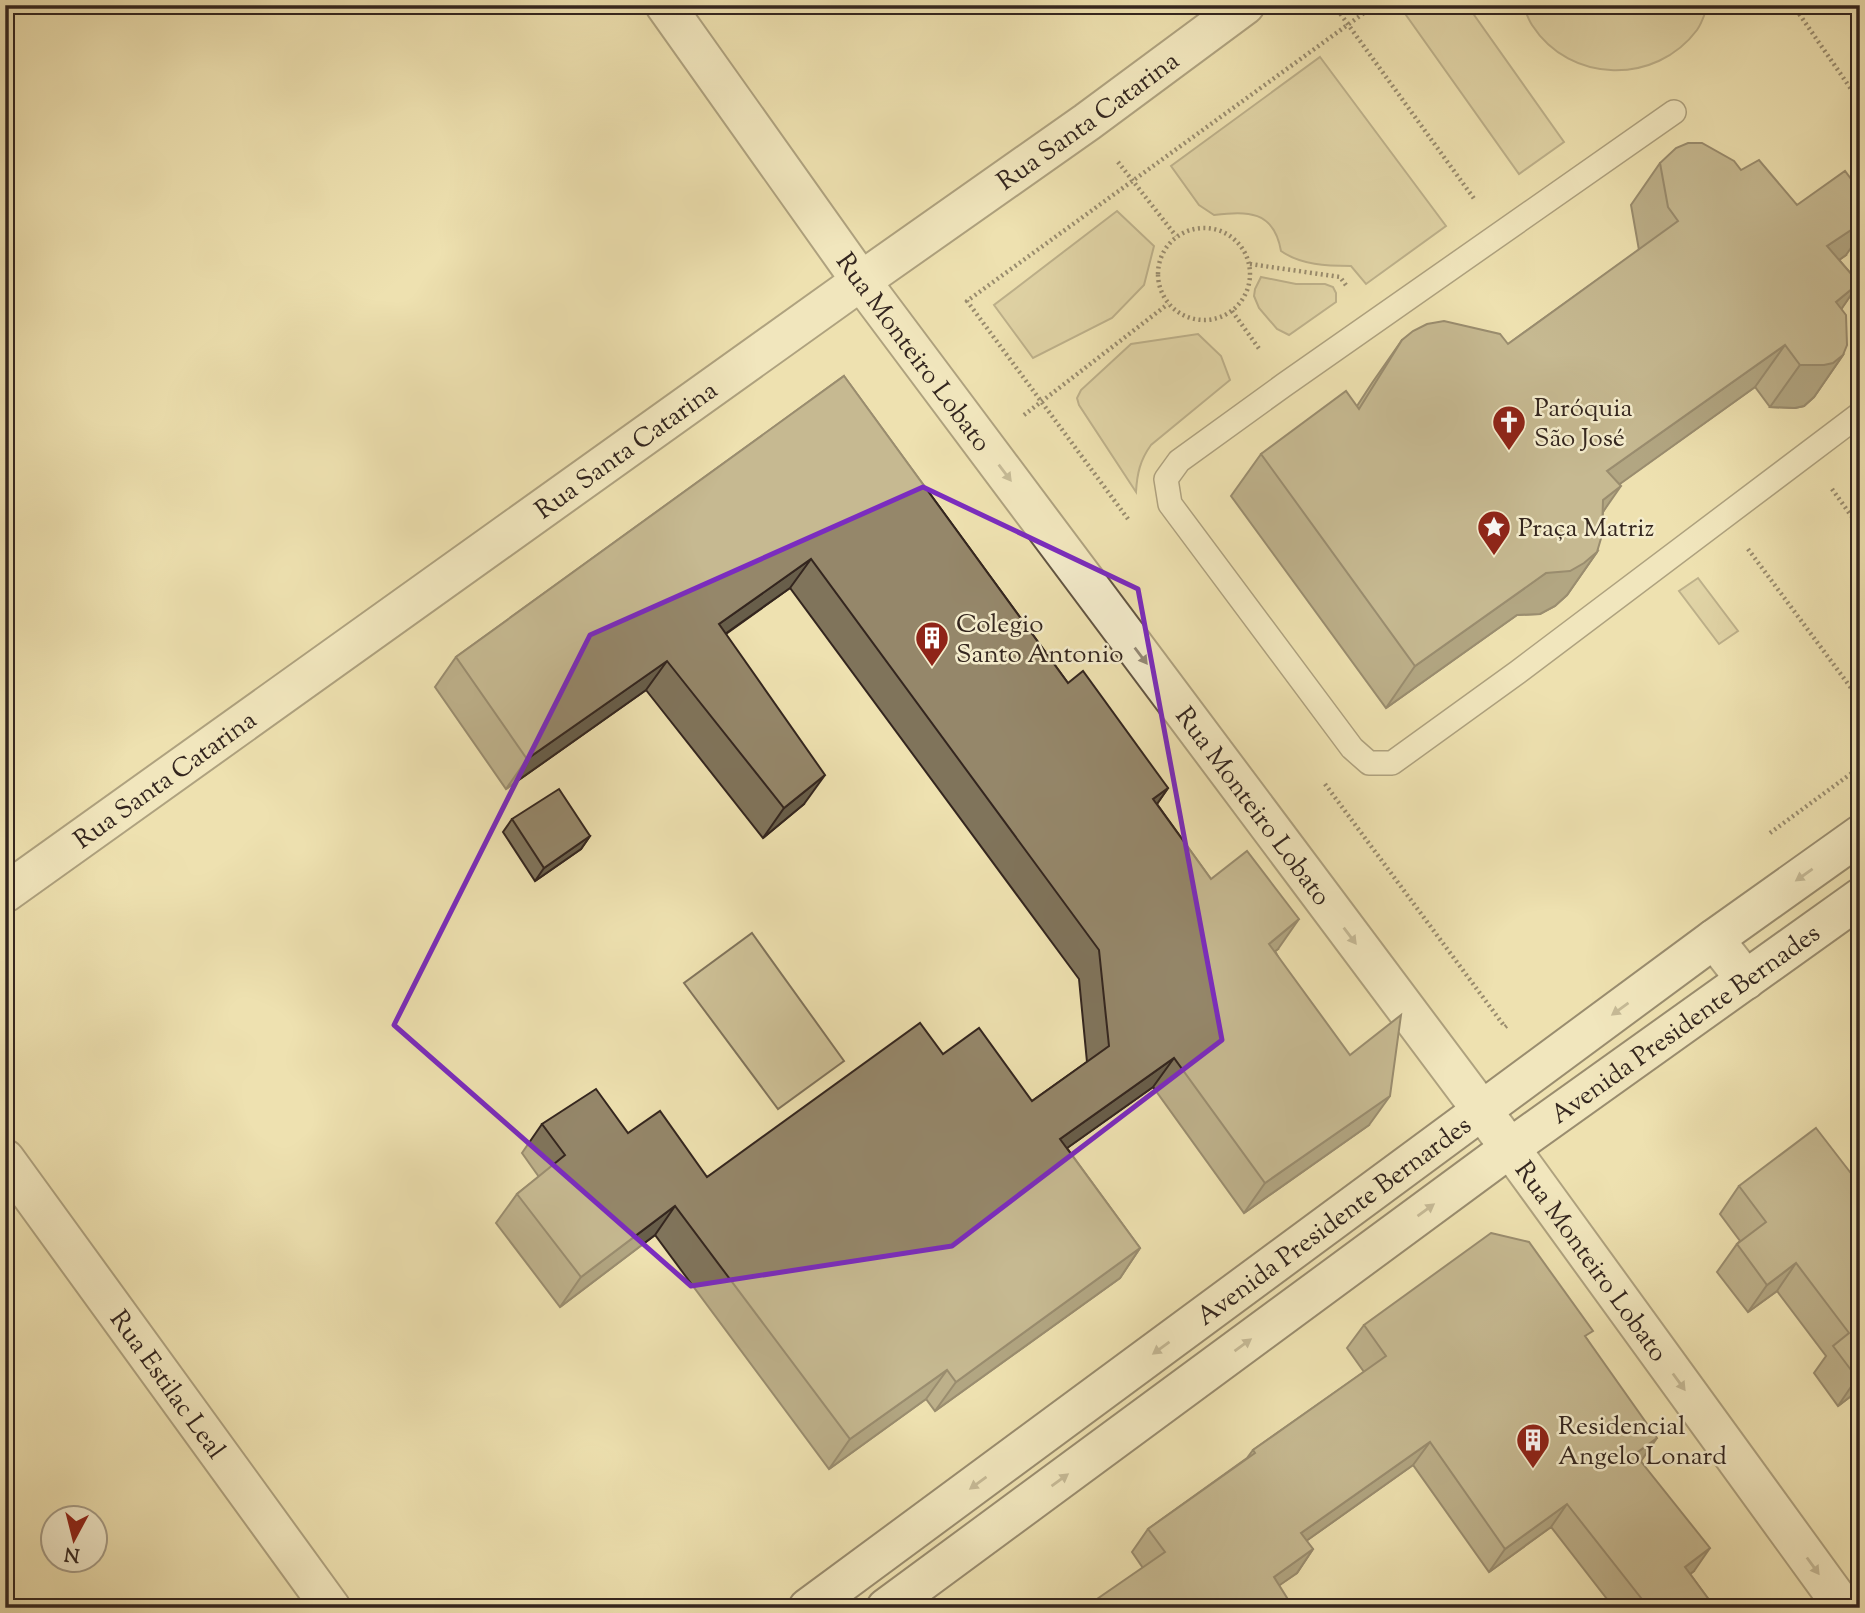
<svg xmlns="http://www.w3.org/2000/svg" width="1865" height="1613" font-family="'Sorts Mill Goudy',serif">
<rect width="100%" height="100%" fill="#eee1b0"/>
<filter id="stains"><feTurbulence type="fractalNoise" baseFrequency=".00286" numOctaves="4"/><feColorMatrix values="0 0 0 0 .2 0 0 0 0 .09 0 0 0 0 .02 0 0 0 .5 -.17"/></filter>
<radialGradient id="worn" r=".72"><stop offset=".6" stop-color="#630" stop-opacity="0"/><stop offset="1" stop-color="#630" stop-opacity=".3"/></radialGradient>
<!-- green -->
<path fill="#cec197" stroke="#81745b" stroke-width="2" d="M 1405,5 L 1467,5 L 1564,142 L 1519,174 L 1401,8 Z
M 1523,5 L 1708,5 C 1705,13 1702,23 1697,30 C 1656,85 1570,84 1532,25 C 1528,19 1526,12 1523,5 Z
M 1320,57 L 1446,226 L 1366,284 L 1351,266 C 1327,266 1301,265 1281,251 C 1274,210 1247,211 1214,215 L 1199,205 L 1171,166 Z
M 1117,211 L 1154,246 L 1144,285 L 1112,318 L 1033,358 L 994,305 Z
M 1261,277 L 1296,284 L 1325,284 L 1333,287 L 1336,293 L 1336,302 L 1289,335 L 1277,329 L 1259,308 L 1254,296 L 1255,289 Z
M 1198,334 L 1221,356 L 1230,380 L 1151,445 C 1140,460 1137,474 1136,492 L 1079,405 L 1077,398 L 1081,390 L 1131,344 Z
M 1698,578 L 1738,631 L 1719,644 L 1679,591 Z
M 752,933 L 844,1061 L 778,1109 L 684,983 Z"/>
<g fill="none" stroke-linecap="round" stroke-linejoin="round">
<!-- lane casing -->
<g stroke="#625543" stroke-width="26">
<path id="lane" d="M 1674,112 L 1284,385 L 1179,461 L 1166,479 L 1170,504 L 1352,748 L 1369,763 L 1392,763 L 1518,672 L 1860,414"/>
</g>
<!-- street casing -->
<g stroke="#625543" stroke-width="42">
<g id="street">
<path id="s1" d="M 665,5 L 861,281 L 1510,1148 L 1844,1608"/>
<path id="s2" d="M 5,893 L 861,281 L 1087,122 L 1245,5"/>
<path d="M 1714,939 L 1746,980"/>
<path id="s3" d="M 5,1159 L 331,1608"/>
</g>
</g>
<!-- secondary casing -->
<g stroke="#34261f" stroke-width="42">
<g id="secondary">
<path id="s4" d="M 808,1608 L 1714,939 L 1860,835"/>
<path id="s5" d="M 886,1608 L 1510,1148 L 1860,898"/>
</g>
</g>
<!-- path -->
<path stroke="#34261f" stroke-width="4.5" stroke-dasharray="2 3.5" stroke-linecap="butt" d="M 1334,5 L 1475,200
M 1793,5 L 1860,102
M 1118,162 L 1176,236
M1158 274a46 46 0 1 1 92 0a46 46 0 1 1-92 0Z
M 1250,264 L 1340,277 L 1348,288
M 1232,311 L 1260,350
M 1024,415 L 1168,304
M 1832,489 L 1860,528
M 1128,519 L 967,301 L 1375,5
M 1748,549 L 1860,700
M 1325,784 L 1505,1027 L 1509,1024
M 1770,833 L 1860,767"/>
<!-- lane -->
<use href="#lane" stroke="#f4eccc" stroke-width="23"/>
<!-- street -->
<use href="#street" stroke="#f4eccc" stroke-width="38"/>
<!-- secondary -->
<use href="#secondary" stroke="#f4eccc" stroke-width="38"/>
</g>
<!-- wall -->
<path fill="#80745b" stroke="#34261f" stroke-width="2" d="M 1660,163 L 1741,170 L 1797,205 L 1846,255 L 1839,260 L 1859,283 L 1841,309 L 1843,355 L 1814,397 L 1804,406 L 1795,408 L 1770,407 L 1755,387 L 1619,484 L 1603,512 L 1597,552 L 1567,595 L 1555,606 L 1540,614 L 1517,615 L 1386,708 L 1231,496 L 1261,454 L 1357,406 L 1372,383 L 1402,340 L 1508,344 L 1639,250 L 1631,205 Z
M 844,376 L 1068,683 L 1168,788 L 1157,804 L 1211,879 L 1278,949 L 1275,951 L 1369,1125 L 1244,1213 L 1153,1087 L 1067,1148 L 1140,1248 L 1120,1278 L 935,1411 L 926,1399 L 829,1469 L 655,1235 L 560,1307 L 496,1223 L 517,1194 L 539,1177 L 522,1153 L 542,1124 L 628,1133 L 707,1177 L 943,1054 L 1032,1101 L 1087,1062 L 1079,979 L 790,588 L 726,634 L 804,804 L 763,838 L 646,690 L 506,789 L 435,687 L 456,657 Z
M 512,819 L 590,836 L 581,849 L 535,881 L 503,832 Z
M 1860,1185 L 1860,1399 L 1855,1393 L 1838,1406 L 1814,1373 L 1826,1356 L 1777,1291 L 1748,1312 L 1717,1272 L 1737,1244 L 1740,1241 L 1720,1214 L 1739,1186 Z
M 1364,1325 L 1587,1339 L 1641,1461 L 1694,1571 L 1690,1574 L 1715,1608 L 1614,1608 L 1551,1527 L 1489,1572 L 1413,1465 L 1306,1541 L 1313,1549 L 1297,1573 L 1279,1585 L 1143,1568 L 1132,1552 L 1148,1529 L 1247,1458 L 1253,1450 L 1364,1372 L 1347,1348 Z"/>
<!-- shaded-wall -->
<path fill="#685e4a" stroke="#34261f" stroke-width="2" d="M 1860,224 L 1860,235 L 1846,255 L 1798,289 L 1827,246 Z
M 1859,283 L 1830,326 L 1836,302 Z
M 1785,345 L 1755,387 L 1578,514 L 1607,471 Z
M 1843,355 L 1814,397 L 1804,406 L 1795,408 L 1770,407 L 1800,365 Z
M 1621,486 L 1591,529 L 1603,500 Z
M 1597,552 L 1567,595 L 1555,606 L 1540,614 L 1517,615 L 1386,708 L 1415,666 L 1546,573 Z
M 811,559 L 790,588 L 698,653 L 719,624 Z
M 667,661 L 646,690 L 506,789 L 527,759 Z
M 825,775 L 804,804 L 763,838 L 784,808 Z
M 1168,788 L 1148,817 L 1153,799 Z
M 590,836 L 581,849 L 535,881 L 544,868 Z
M 1299,919 L 1278,949 L 1248,973 L 1269,944 Z
M 1174,1058 L 1153,1087 L 1039,1168 L 1060,1139 Z
M 1390,1096 L 1369,1125 L 1244,1213 L 1265,1183 Z
M 675,1206 L 655,1235 L 560,1307 L 581,1277 Z
M 1140,1248 L 1120,1278 L 935,1411 L 956,1382 Z
M 1796,1263 L 1777,1291 L 1748,1312 L 1767,1285 Z
M 947,1370 L 926,1399 L 829,1469 L 850,1439 Z
M 1860,1376 L 1860,1386 L 1855,1393 L 1838,1406 L 1857,1378 Z
M 1657,1438 L 1641,1461 L 1635,1454 Z
M 1430,1442 L 1413,1465 L 1285,1556 L 1301,1533 Z
M 1567,1504 L 1551,1527 L 1489,1572 L 1505,1549 Z
M 1710,1548 L 1694,1571 L 1669,1590 L 1685,1567 Z
M 1313,1549 L 1297,1573 L 1257,1601 L 1274,1577 Z"/>
<!-- building -->
<path fill="#95876a" stroke="#34261f" stroke-width="2" d="M 1688,143 L 1702,143 L 1734,161 L 1741,170 L 1759,160 L 1797,205 L 1845,171 L 1860,191 L 1860,224 L 1827,246 L 1859,283 L 1836,302 L 1846,315 L 1847,345 L 1843,355 L 1833,363 L 1824,365 L 1800,365 L 1785,345 L 1607,471 L 1621,486 L 1603,500 L 1602,535 L 1597,552 L 1584,563 L 1570,571 L 1546,573 L 1415,666 L 1261,454 L 1346,391 L 1359,409 L 1402,340 L 1413,331 L 1427,324 L 1444,321 L 1500,334 L 1508,344 L 1678,221 L 1668,207 L 1660,163 L 1676,148 Z
M 844,376 L 1068,683 L 1083,671 L 1168,788 L 1153,799 L 1211,879 L 1247,851 L 1299,919 L 1269,944 L 1350,1055 L 1401,1015 L 1390,1096 L 1265,1183 L 1174,1058 L 1060,1139 L 1140,1248 L 956,1382 L 947,1370 L 850,1439 L 675,1206 L 581,1277 L 517,1194 L 565,1155 L 542,1124 L 596,1089 L 628,1133 L 660,1111 L 707,1177 L 920,1023 L 943,1054 L 979,1028 L 1032,1101 L 1109,1046 L 1099,950 L 811,559 L 719,624 L 825,775 L 784,808 L 667,661 L 527,759 L 456,657 Z
M 559,789 L 590,836 L 544,868 L 512,819 Z
M 1816,1128 L 1860,1185 L 1860,1376 L 1857,1378 L 1833,1346 L 1849,1333 L 1796,1263 L 1767,1285 L 1737,1244 L 1766,1222 L 1739,1186 Z
M 1491,1233 L 1529,1242 L 1593,1331 L 1585,1336 L 1657,1438 L 1635,1454 L 1710,1548 L 1685,1567 L 1715,1608 L 1649,1608 L 1567,1504 L 1505,1549 L 1430,1442 L 1301,1533 L 1313,1549 L 1274,1577 L 1289,1601 L 1279,1608 L 1084,1608 L 1165,1552 L 1148,1529 L 1255,1453 L 1253,1450 L 1386,1356 L 1364,1325 Z"/>
<!-- one-way arrows -->
<defs><path id="oneway-solid" d="M-6-.8H1V-3.2L6.5 0L1 3.2V.8H-6Z" transform="scale(1.75)"/></defs>
<g fill="#948976">
<use href="#oneway-solid" transform="translate(1005 473) rotate(53)"/>
<use href="#oneway-solid" transform="translate(1141 656) rotate(53)"/>
<use href="#oneway-solid" transform="translate(1804 875) rotate(145)"/>
<use href="#oneway-solid" transform="translate(1350 936) rotate(53)"/>
<use href="#oneway-solid" transform="translate(1620 1009) rotate(144)"/>
<use href="#oneway-solid" transform="translate(1426 1210) rotate(-36)"/>
<use href="#oneway-solid" transform="translate(1243 1345) rotate(-36)"/>
<use href="#oneway-solid" transform="translate(1161 1348) rotate(144)"/>
<use href="#oneway-solid" transform="translate(1679 1382) rotate(54)"/>
<use href="#oneway-solid" transform="translate(1060 1480) rotate(-36)"/>
<use href="#oneway-solid" transform="translate(978 1483) rotate(144)"/>
<use href="#oneway-solid" transform="translate(1813 1566) rotate(54)"/>
</g>
<!-- marked area -->
<path d="M0 0H1865V1613H0ZM 923,487 L 1138,589 L 1222,1040 L 952,1246 L 691,1286 L 394,1025 L 590,635 Z" fill="#eee1b0" fill-opacity=".55" fill-rule="evenodd"/>
<path fill="none" stroke="#7b2cbf" stroke-width="5" stroke-linejoin="round" d="M 923,487 L 1138,589 L 1222,1040 L 952,1246 L 691,1286 L 394,1025 L 590,635 Z"/>
<!-- icons -->
<defs>
<g id="church-pin" transform="scale(1.75)"><path d="M0 17L-7.5 6A9.5 9.5 0 1 1 7.5 6Z" fill="#8f2418" stroke="#f4eccc"/><path d="M-1.2-6h2.4v3.5h3.3v2.4h-3.3V6h-2.4V-.1h-3.3v-2.4h3.3Z" fill="#fff"/></g>
<g id="sight-pin" transform="scale(1.75)"><path d="M0 17L-7.5 6A9.5 9.5 0 1 1 7.5 6Z" fill="#8f2418" stroke="#f4eccc"/><path d="M0-6L1.8-2.2L6-1.7L2.9 1.2L3.7 5.4L0 3.3L-3.7 5.4L-2.9 1.2L-6-1.7L-1.8-2.2Z" fill="#fff"/></g>
<g id="building-pin" transform="scale(1.75)"><path d="M0 17L-7.5 6A9.5 9.5 0 1 1 7.5 6Z" fill="#8f2418" stroke="#f4eccc"/><path d="M-4-6H4V6H1V3H-1V6H-4ZM-2.5-4.3h1.7v1.8h-1.7ZM.8-4.3h1.7v1.8H.8ZM-2.5-1h1.7V.8h-1.7ZM.8-1h1.7V.8H.8Z" fill="#fff"/></g>
</defs>
<g fill-rule="evenodd">
<use href="#church-pin" x="1509" y="422"/>
<use href="#sight-pin" x="1494" y="527"/>
<use href="#building-pin" x="932" y="638"/>
<use href="#building-pin" x="1533" y="1440"/>
</g>
<g text-anchor="middle" stroke-width="5" stroke-linejoin="round" paint-order="stroke">
<!-- street labels -->
<g font-size="26" fill="#34261f" stroke="#f4eccc">
<text dy="9" stroke="none"><textPath href="#s2" startOffset="1330">Rua Santa Catarina</textPath></text>
<text dy="9" stroke="none"><textPath href="#s1" startOffset="427">Rua Monteiro Lobato</textPath></text>
<text dy="9" stroke="none"><textPath href="#s2" startOffset="763">Rua Santa Catarina</textPath></text>
<text dy="9" stroke="none"><textPath href="#s2" startOffset="196">Rua Santa Catarina</textPath></text>
<text dy="9" stroke="none"><textPath href="#s1" startOffset="994">Rua Monteiro Lobato</textPath></text>
<text dy="9" stroke="none"><textPath href="#s5" startOffset="990">Avenida Presidente Bernades</textPath></text>
<text dy="9" stroke="none"><textPath href="#s4" startOffset="653">Avenida Presidente Bernardes</textPath></text>
<text dy="9" stroke="none"><textPath href="#s1" startOffset="1561">Rua Monteiro Lobato</textPath></text>
<text dy="9" stroke="none"><textPath href="#s3" startOffset="278">Rua Estilac Leal</textPath></text>
</g>
<!-- poi labels -->
<g font-size="26" fill="#34261f" stroke="#f4eccc" text-anchor="start">
<text x="1534" y="416">Paróquia<tspan x="1534" dy="30">São José</tspan></text>
<text x="1518" y="536">Praça Matriz</text>
<text x="956" y="632">Colegio<tspan x="956" dy="30">Santo Antonio</tspan></text>
<text x="1558" y="1434">Residencial<tspan x="1558" dy="30">Angelo Lonard</tspan></text>
</g>
</g>
<!-- margin -->
<rect width="1865" height="1613" fill="none" stroke="#eee1b0" stroke-width="28"/>
<rect x="7" y="7" width="1851" height="1599" fill="none" stroke="#34261f" stroke-width="3.5"/>
<rect x="14" y="14" width="1837" height="1585" fill="none" stroke="#34261f" stroke-width="2"/>
<!-- north arrow -->
<g transform="translate(74 1539) rotate(187)"><circle r="33" fill="#f4eccc" stroke="#a79d87" stroke-width="2"/>
<path d="M0-5L12 26L0 18L-12 26Z" fill="#8f2418"/>
<text y="-10" font-size="19" font-weight="bold" text-anchor="middle" fill="#34261f">N</text>
</g>
<rect width="100%" height="100%" filter="url(#stains)"/>
<rect width="100%" height="100%" fill="url(#worn)"/>
</svg>
